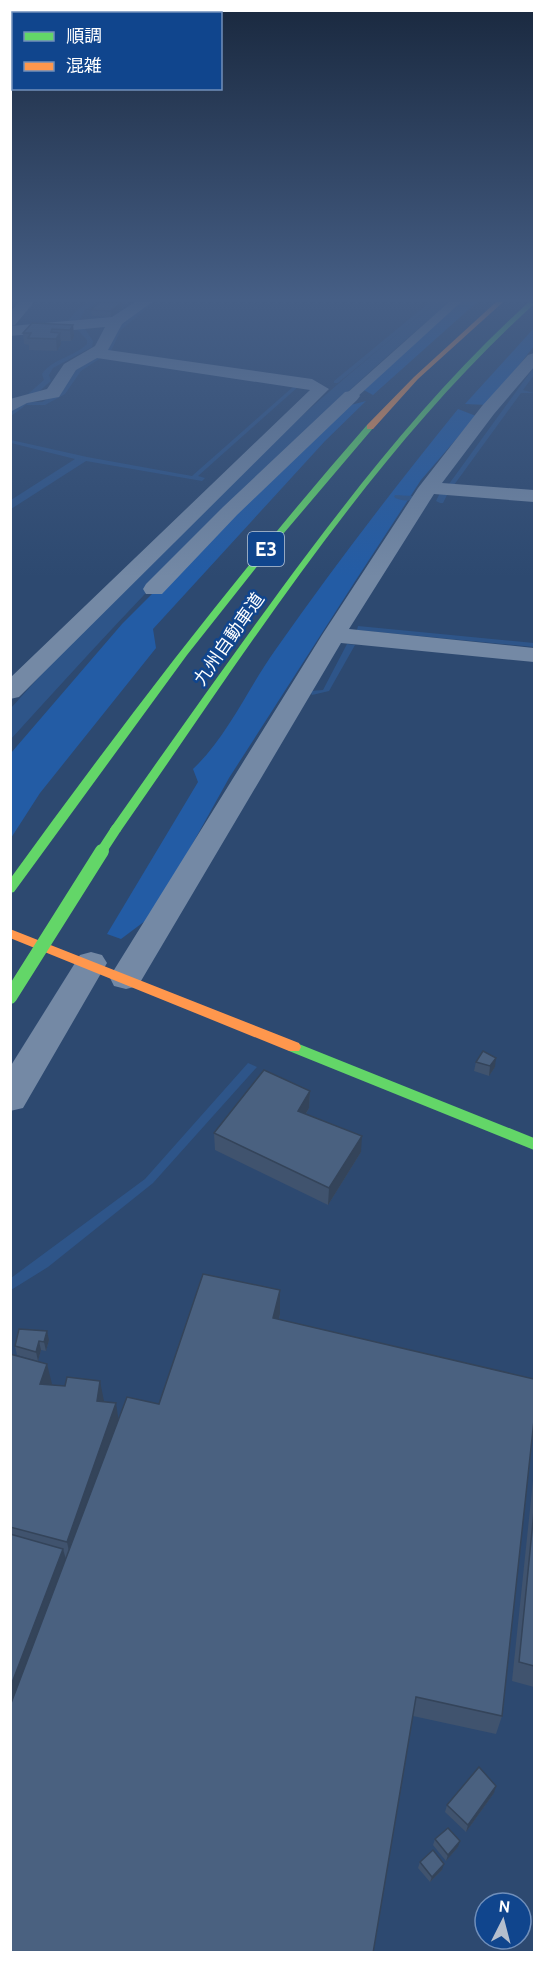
<svg xmlns="http://www.w3.org/2000/svg" width="545" height="1963" font-family="Cabin,'Noto Sans JP',sans-serif">
<rect width="100%" height="100%" fill="#2d4970"/>
<!-- green -->
<path fill="#235ca5" d="M 459,302 L 477,302 L 373,395 L 362,389 Z
M 534,328 L 534,346 L 488,405 L 465,404 Z
M 366,401 L 325,441 L 153,629 L 156,648 L 40,793 L 11,838 L 11,753 L 122,624 L 232,514 L 347,406 Z
M 458,409 L 476,416 L 421,480 L 354,583 L 229,778 L 153,915 L 121,939 L 107,934 L 198,782 L 193,769 C 228,736 248,688 276,649 C 334,566 395,487 458,409 Z"/>
<!-- water -->
<path fill="#2e5589" d="M 88,302 L 96,302 L 85,310 L 79,320 L 93,341 L 92,347 L 53,368 L 49,375 L 51,381 C 36,393 27,406 11,416 L 11,411 L 26,401 L 28,394 L 44,380 L 42,374 C 52,359 74,357 87,344 L 87,340 L 69,320 L 75,312 Z
M 437,302 L 450,302 C 291,435 150,586 11,739 L 11,708 C 141,563 284,423 437,302 Z
M 534,367 L 534,375 L 523,390 L 534,393 L 521,393 L 454,485 L 449,484 Z
M 294,386 L 299,386 L 198,476 L 205,478 L 202,481 L 86,461 L 11,509 L 11,500 L 75,459 L 11,443 L 11,440 L 87,457 L 192,476 Z
M 358,626 L 534,643 L 534,647 L 357,630 Z
M 347,644 L 355,645 L 329,691 L 312,695 L 310,691 L 323,690 Z
M 248,1063 L 257,1067 L 153,1183 L 48,1267 L 11,1290 L 11,1278 L 145,1179 Z"/>
<g fill="none" stroke-linecap="round" stroke-linejoin="round">
<!-- stream -->
<path fill="#2e5589" fill-rule="evenodd" d="M 148,302 L 154,302 L 121,330 L 111,351 L 81,371 L 65,394 L 45,405 L 27,405 L 26,404 L 29,402 L 42,402 L 61,392 L 77,369 L 107,349 L 117,328 Z
M 430,302 L 436,302 L 338,383 L 334,383 L 334,381 Z
M 440,493 L 447,495 L 443,503 L 440,503 L 436,501 Z
M 395,495 L 412,496 L 416,498 C 411,502 399,501 394,497 Z"/>
<!-- lane -->
<path fill="#7489a5" fill-rule="evenodd" d="M 449,302 L 461,302 L 355,399 L 347,399 L 347,393 Z"/>
<!-- street -->
<path fill="#7489a5" fill-rule="evenodd" d="M 19,302 L 34,302 L 15,325 L 11,326 L 112,317 L 135,302 L 152,302 L 122,324 L 108,350 L 312,379 L 329,389 L 19,697 L 10,699 L 10,678 L 310,390 L 97,358 L 76,370 L 59,397 L 27,403 L 10,412 L 10,399 L 47,389 L 64,364 L 95,346 L 105,327 L 10,336 L 10,312 Z
M 534,353 L 534,367 L 494,414 L 442,483 L 534,490 L 534,502 L 434,494 L 349,629 L 534,648 L 534,662 L 341,643 L 138,986 L 126,989 L 114,986 L 110,978 L 114,970 L 322,635 L 418,488 L 482,406 L 528,355 Z
M 351,391 L 357,392 L 360,396 L 357,400 L 237,515 L 162,594 L 146,594 L 143,589 L 146,584 L 223,507 L 345,392 Z
M 91,952 L 102,955 L 107,963 L 23,1108 L 10,1111 L 10,1067 L 80,955 Z"/>
<!-- fast -->
<path fill="#63d668" fill-rule="evenodd" d="M 529,302 L 534,304 C 369,455 248,649 120,832 L 112,832 L 110,829 C 166,749 222,670 279,592 C 355,489 434,388 529,302 Z
M 367,425 L 374,427 L 278,540 L 187,655 L 14,892 L 10,893 L 10,879 C 123,723 240,570 367,425 Z
M 294,1042 L 534,1138 L 534,1150 L 289,1051 L 287,1047 L 289,1043 Z"/>
<!-- slow -->
<path fill="#ff974d" fill-rule="evenodd" d="M 496,302 L 503,302 L 418,379 L 373,429 L 367,429 L 367,425 L 414,377 Z
M 10,929 L 299,1043 L 301,1047 L 299,1051 L 289,1051 L 10,938 Z"/>
<!-- fast-bridge-far1 -->
<path stroke="#63d668" stroke-width="10" d="M 101,852 L 116,829"/>
<!-- fast-bridge -->
<path stroke="#63d668" stroke-width="14" d="M 10,997 L 102,851"/>
</g>
<!-- wall -->
<path fill="#40536e" d="M 100,302 L 130,302 L 126,305 L 122,304 L 122,308 L 111,317 L 92,316 L 91,310 Z
M 73,325 L 74,337 L 71,341 L 61,341 L 61,344 L 57,351 L 29,350 L 29,345 L 24,344 L 23,333 Z
M 476,1062 L 495,1067 L 489,1076 L 474,1071 Z
M 310,1091 L 309,1108 L 306,1114 L 361,1152 L 328,1205 L 215,1150 L 214,1133 Z
M 280,1290 L 280,1314 L 279,1319 L 502,1716 L 496,1734 L 413,1716 L 10,1953 L 10,1354 L 47,1364 L 51,1385 L 104,1401 L 119,1419 L 159,1404 Z
M 49,1340 L 46,1351 L 41,1350 L 38,1361 L 17,1355 L 15,1346 Z
M 534,1471 L 534,1687 L 512,1681 Z
M 494,1793 L 466,1832 L 445,1812 L 447,1805 Z
M 435,1839 L 458,1847 L 446,1861 L 433,1845 Z
M 420,1862 L 442,1870 L 430,1882 L 418,1868 Z"/>
<!-- shaded-wall -->
<path fill="#34445a" d="M 122,302 L 122,308 L 111,317 L 111,311 Z
M 73,325 L 74,337 L 71,341 L 70,330 Z
M 60,333 L 61,344 L 57,351 L 56,339 Z
M 496,1058 L 495,1067 L 489,1076 L 490,1066 Z
M 310,1091 L 309,1108 L 298,1127 L 298,1111 Z
M 362,1136 L 361,1152 L 328,1205 L 329,1188 Z
M 280,1290 L 280,1314 L 273,1341 L 273,1318 Z
M 47,1331 L 49,1340 L 46,1351 L 44,1342 Z
M 39,1341 L 41,1350 L 38,1361 L 36,1352 Z
M 47,1364 L 52,1384 L 44,1404 L 40,1384 Z
M 100,1381 L 104,1401 L 97,1401 Z
M 116,1403 L 119,1423 L 71,1561 L 67,1542 Z
M 63,1549 L 69,1570 L 10,1726 L 10,1688 Z
M 496,1786 L 494,1793 L 466,1832 L 468,1825 Z
M 460,1841 L 458,1847 L 446,1861 L 448,1855 Z
M 444,1864 L 442,1870 L 430,1882 L 432,1877 Z"/>
<!-- building -->
<path fill="#4a6180" stroke="#34445a" stroke-width="1.5" d="M 100,302 L 121,302 L 111,311 L 91,310 Z
M 32,323 L 73,325 L 70,330 L 52,329 L 51,332 L 60,333 L 56,339 L 28,338 L 31,333 L 23,333 Z
M 483,1051 L 496,1058 L 490,1066 L 476,1062 Z
M 264,1070 L 310,1091 L 298,1111 L 362,1136 L 329,1188 L 214,1133 Z
M 203,1274 L 280,1290 L 273,1318 L 534,1379 L 534,1420 L 502,1716 L 416,1697 L 373,1953 L 10,1953 L 10,1706 L 127,1397 L 159,1404 Z
M 19,1329 L 47,1331 L 44,1342 L 39,1341 L 36,1352 L 15,1346 Z
M 10,1354 L 47,1364 L 40,1384 L 65,1386 L 67,1377 L 100,1381 L 97,1401 L 116,1403 L 67,1542 L 10,1527 Z
M 534,1511 L 534,1666 L 519,1662 Z
M 10,1534 L 63,1549 L 10,1688 Z
M 479,1767 L 496,1786 L 468,1825 L 447,1805 Z
M 448,1828 L 460,1841 L 448,1855 L 435,1839 Z
M 433,1850 L 444,1864 L 432,1877 L 420,1862 Z"/>
<!-- sky -->
<linearGradient id="sky" x2="0" y2="1"><stop stop-color="#19283e"/><stop offset="0.52" stop-color="#465f86"/><stop offset="1" stop-color="#465f86" stop-opacity="0"/></linearGradient>
<rect width="545" height="577" fill="url(#sky)"/>
<g text-anchor="middle" stroke-width="5" stroke-linejoin="round" paint-order="stroke">
<!-- far-street labels -->
<g font-size="18" fill="#fff" stroke="#10458d">
<text transform="translate(229 639) rotate(-55)" y="6">九州自動車道</text>
</g>
<!-- shield labels -->
<rect fill="#10458d" stroke="#b7c7dd" stroke-width="1.5" x="248" y="532" width="36" height="34" rx="4.5"/>
<g font-size="20" font-weight="bold" fill="#fff">
<text x="266" y="556">E3</text>
</g>
</g>
<!-- border -->
<rect width="545" height="1963" fill="none" stroke="#ffffff" stroke-width="24"/>
<!-- legend -->
<rect x="12" y="12" width="210" height="78" fill="#10458d" stroke="#708fbb" stroke-width="1.5"/>
<rect x="24" y="32" width="30" height="9" fill="#63d668" stroke="#708fbb" stroke-width="1.5"/>
<text x="66" y="42" font-size="18" fill="#ffffff">順調</text>
<rect x="24" y="62" width="30" height="9" fill="#ff974d" stroke="#708fbb" stroke-width="1.5"/>
<text x="66" y="72" font-size="18" fill="#ffffff">混雑</text>
<!-- north arrow -->
<g transform="translate(503 1921) rotate(6)"><circle r="28" fill="#10458d" stroke="#708fbb" stroke-width="1.5"/>
<path d="M0-4.5L10 22L0 15L-10 22Z" fill="#b6bfcd"/>
<text y="-9" font-size="16" font-weight="bold" text-anchor="middle" fill="#ffffff">N</text>
</g>
</svg>
